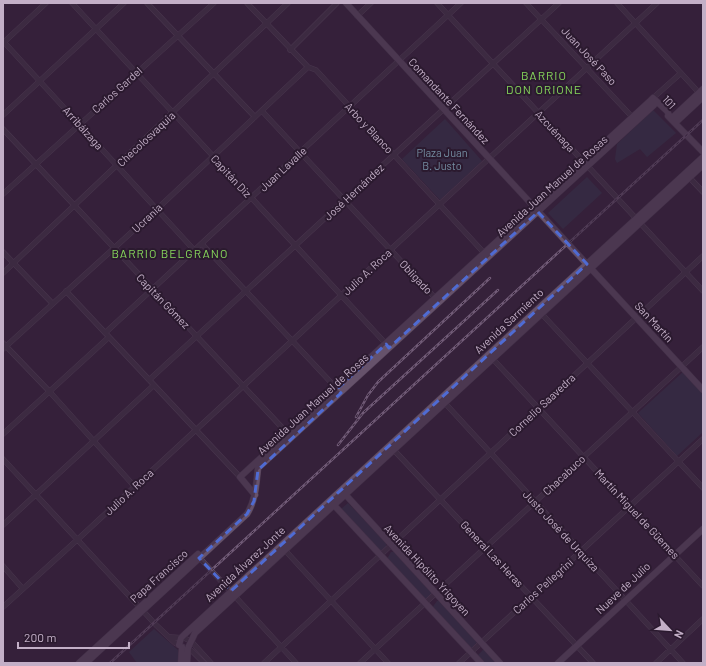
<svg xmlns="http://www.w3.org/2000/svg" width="706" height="666" font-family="Barlow,sans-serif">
<rect width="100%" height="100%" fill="#35213a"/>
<!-- green -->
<path fill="#36344c" d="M 653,110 L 676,133 L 647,157 L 640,149 L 617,163 L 615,159 L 617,144 Z
M 445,119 L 482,161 L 440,200 L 402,159 Z
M 587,177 L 602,193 L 563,229 L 548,213 Z
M 683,372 L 703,394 L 703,432 L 677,456 L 638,413 Z
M 348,503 L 386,543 L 386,547 L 382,550 L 378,550 L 341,509 Z
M 391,552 L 395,552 L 431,592 L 432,595 L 426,600 L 387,559 Z
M 437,601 L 439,601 L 477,642 L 472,648 L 470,648 L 432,608 Z
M 154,629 L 178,650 L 179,663 L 137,663 L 129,652 Z
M 483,650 L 485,650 L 497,663 L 483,663 L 478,655 Z"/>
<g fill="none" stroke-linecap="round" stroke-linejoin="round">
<!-- minor casing -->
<g stroke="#614f65" stroke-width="5.5">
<path id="minor" d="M 72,3 L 387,345
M 147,3 L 255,117
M 247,3 L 308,67 L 316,70 L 486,255
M 437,3 L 703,291
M 526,3 L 634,119
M 617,3 L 701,95
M 357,16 L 371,3
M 3,41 L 195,251
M 3,43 L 46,3
M 290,50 L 337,3
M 653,98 L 681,73
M 262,111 L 437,300
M 3,115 L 124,3
M 3,129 L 289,435
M 688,176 L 703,192
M 3,194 L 214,3
M 202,244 L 338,390
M 3,252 L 52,303
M 3,273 L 288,3
M 66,291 L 240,477
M 540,312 L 703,488
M 105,333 L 461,3
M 3,343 L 49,391 L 135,487
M 3,349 L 156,210 L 308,67
M 491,357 L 703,586
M 149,380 L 559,3
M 444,402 L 683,663
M 3,434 L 109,337
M 392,448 L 593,663
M 3,459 L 156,625 L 175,643 L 192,651 L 204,663
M 3,525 L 153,386
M 283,548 L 388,663
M 198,556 L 296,663
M 3,566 L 23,589
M 3,607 L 77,540 L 657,3
M 170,637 L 184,638 L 191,641 L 211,663
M 264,663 L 703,256
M 360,663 L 703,347
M 459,663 L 703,439
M 656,663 L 703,619"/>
</g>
<!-- major casing -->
<g stroke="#503e54" stroke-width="7">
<path id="major" d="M 346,3 L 703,390
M 668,116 L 703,152
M 671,119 L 703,89
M 675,123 L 703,97
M 344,493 L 500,663
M 255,495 L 240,477 L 650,101 L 653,98 L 667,111 L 671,119
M 332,503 L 481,663
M 179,645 L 181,638 L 185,634 L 703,157
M 79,663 L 198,554
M 86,663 L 247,514 C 256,499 256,485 258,468 L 654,105
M 181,663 L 182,647
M 187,663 L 188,648 L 195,633 L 703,165
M 558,663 L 703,529"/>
</g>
<!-- minor -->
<use href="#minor" stroke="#46354a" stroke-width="4.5"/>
<!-- major -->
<use href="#major" stroke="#66526b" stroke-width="6"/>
<!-- rail casing -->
<g stroke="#715b77" stroke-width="2.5">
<path id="rail" d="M 356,417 L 368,395 L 378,382 L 490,278
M 338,445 L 363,413 L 498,290
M 110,663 L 703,120"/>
</g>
<!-- rail -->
<use href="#rail" stroke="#2b1a2f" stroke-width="1" stroke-dasharray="3" stroke-linecap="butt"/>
</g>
<!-- marked area -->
<path d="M0 0H706V666H0ZM 538,212 L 587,264 L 231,591 L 199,558 L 247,514 L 254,501 L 258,470 L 341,393 L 337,389 L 386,344 L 389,348 Z" fill="#35213a" fill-opacity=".55" fill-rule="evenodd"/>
<path fill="none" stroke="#4f6bd3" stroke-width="3" stroke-dasharray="8 5" stroke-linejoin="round" d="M 538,212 L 587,264 L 231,591 L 199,558 L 247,514 L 254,501 L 258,470 L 341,393 L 337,389 L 386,344 L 389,348 Z"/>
<g text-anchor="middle" stroke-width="4" stroke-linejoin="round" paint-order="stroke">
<!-- street labels -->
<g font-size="11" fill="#c3afc7" stroke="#2b1a2f">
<text transform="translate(589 56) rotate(47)" y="4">Juan José Paso</text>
<text transform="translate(117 90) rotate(-42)" y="4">Carlos Gardel</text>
<text transform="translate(449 101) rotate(47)" y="4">Comandante Fernández</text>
<text transform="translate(669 102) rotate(48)" y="4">101</text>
<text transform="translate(83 128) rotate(48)" y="4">Arribálzaga</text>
<text transform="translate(369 128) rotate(47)" y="4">Arbo y Blanco</text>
<text transform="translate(555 131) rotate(47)" y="4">Azcuénaga</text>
<text transform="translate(146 139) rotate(-43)" y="4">Checolosvaquia</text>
<text transform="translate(283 169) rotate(-43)" y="4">Juan Lavalle</text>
<text transform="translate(231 176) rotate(47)" y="4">Capitán Diz</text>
<text transform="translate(552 186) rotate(-42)" y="4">Avenida Juan Manuel de Rosas</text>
<text transform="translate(354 192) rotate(-43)" y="4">José Hernández</text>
<text transform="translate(147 218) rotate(-43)" y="4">Ucrania</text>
<text transform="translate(367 272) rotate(-43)" y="4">Julio A. Roca</text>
<text transform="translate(416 277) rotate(47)" y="4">Obligado</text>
<text transform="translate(163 301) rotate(46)" y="4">Capitán Gómez</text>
<text transform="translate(509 321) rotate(-43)" y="4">Avenida Sarmiento</text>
<text transform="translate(654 322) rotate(47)" y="4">San Martín</text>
<text transform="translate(313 404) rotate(-42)" y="4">Avenida Juan Manuel de Rosas</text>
<text transform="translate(542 405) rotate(-43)" y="4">Cornelio Saavedra</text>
<text transform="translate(564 475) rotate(-43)" y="4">Chacabuco</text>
<text transform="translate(129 492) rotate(-43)" y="4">Julio A. Roca</text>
<text transform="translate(637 514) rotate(47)" y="4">Martín Miguel de Güemes</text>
<text transform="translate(561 531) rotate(47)" y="4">Justo José de Urquiza</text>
<text transform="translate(492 554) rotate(47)" y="4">General Las Heras</text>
<text transform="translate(245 564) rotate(-43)" y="4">Avenida Álvarez Jonte</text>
<text transform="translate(427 570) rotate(47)" y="4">Avenida Hipólito Yrigoyen</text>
<text transform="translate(159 576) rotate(-42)" y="4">Papa Francisco</text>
<text transform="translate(543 586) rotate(-42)" y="4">Carlos Pellegrini</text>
<text transform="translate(623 588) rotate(-43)" y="4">Nueve de Julio</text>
</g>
<!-- park labels -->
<g font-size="11" fill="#758ea2" stroke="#2b1a2f">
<text x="442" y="157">Plaza Juan<tspan x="442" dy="13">B. Justo</tspan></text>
</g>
<!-- neighbourhood labels -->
<g font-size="12" letter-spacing="1" fill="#86d65b" stroke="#2b1a2f">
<text x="544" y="80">BARRIO<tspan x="544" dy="14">DON ORIONE</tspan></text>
<text x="170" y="258">BARRIO BELGRANO</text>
</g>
</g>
<!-- border -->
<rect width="706" height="666" fill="none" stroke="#c3afc7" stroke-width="8"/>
<!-- north arrow -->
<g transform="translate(670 630) rotate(116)" stroke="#2b1a2f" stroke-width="3" paint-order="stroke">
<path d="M0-3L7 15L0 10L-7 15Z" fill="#c3afc7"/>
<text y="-6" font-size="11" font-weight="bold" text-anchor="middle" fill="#c3afc7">N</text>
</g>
<!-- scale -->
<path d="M18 642v6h111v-6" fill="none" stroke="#c3afc7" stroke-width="2"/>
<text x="24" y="642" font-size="12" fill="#c3afc7" stroke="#2b1a2f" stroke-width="3" paint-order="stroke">200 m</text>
</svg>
